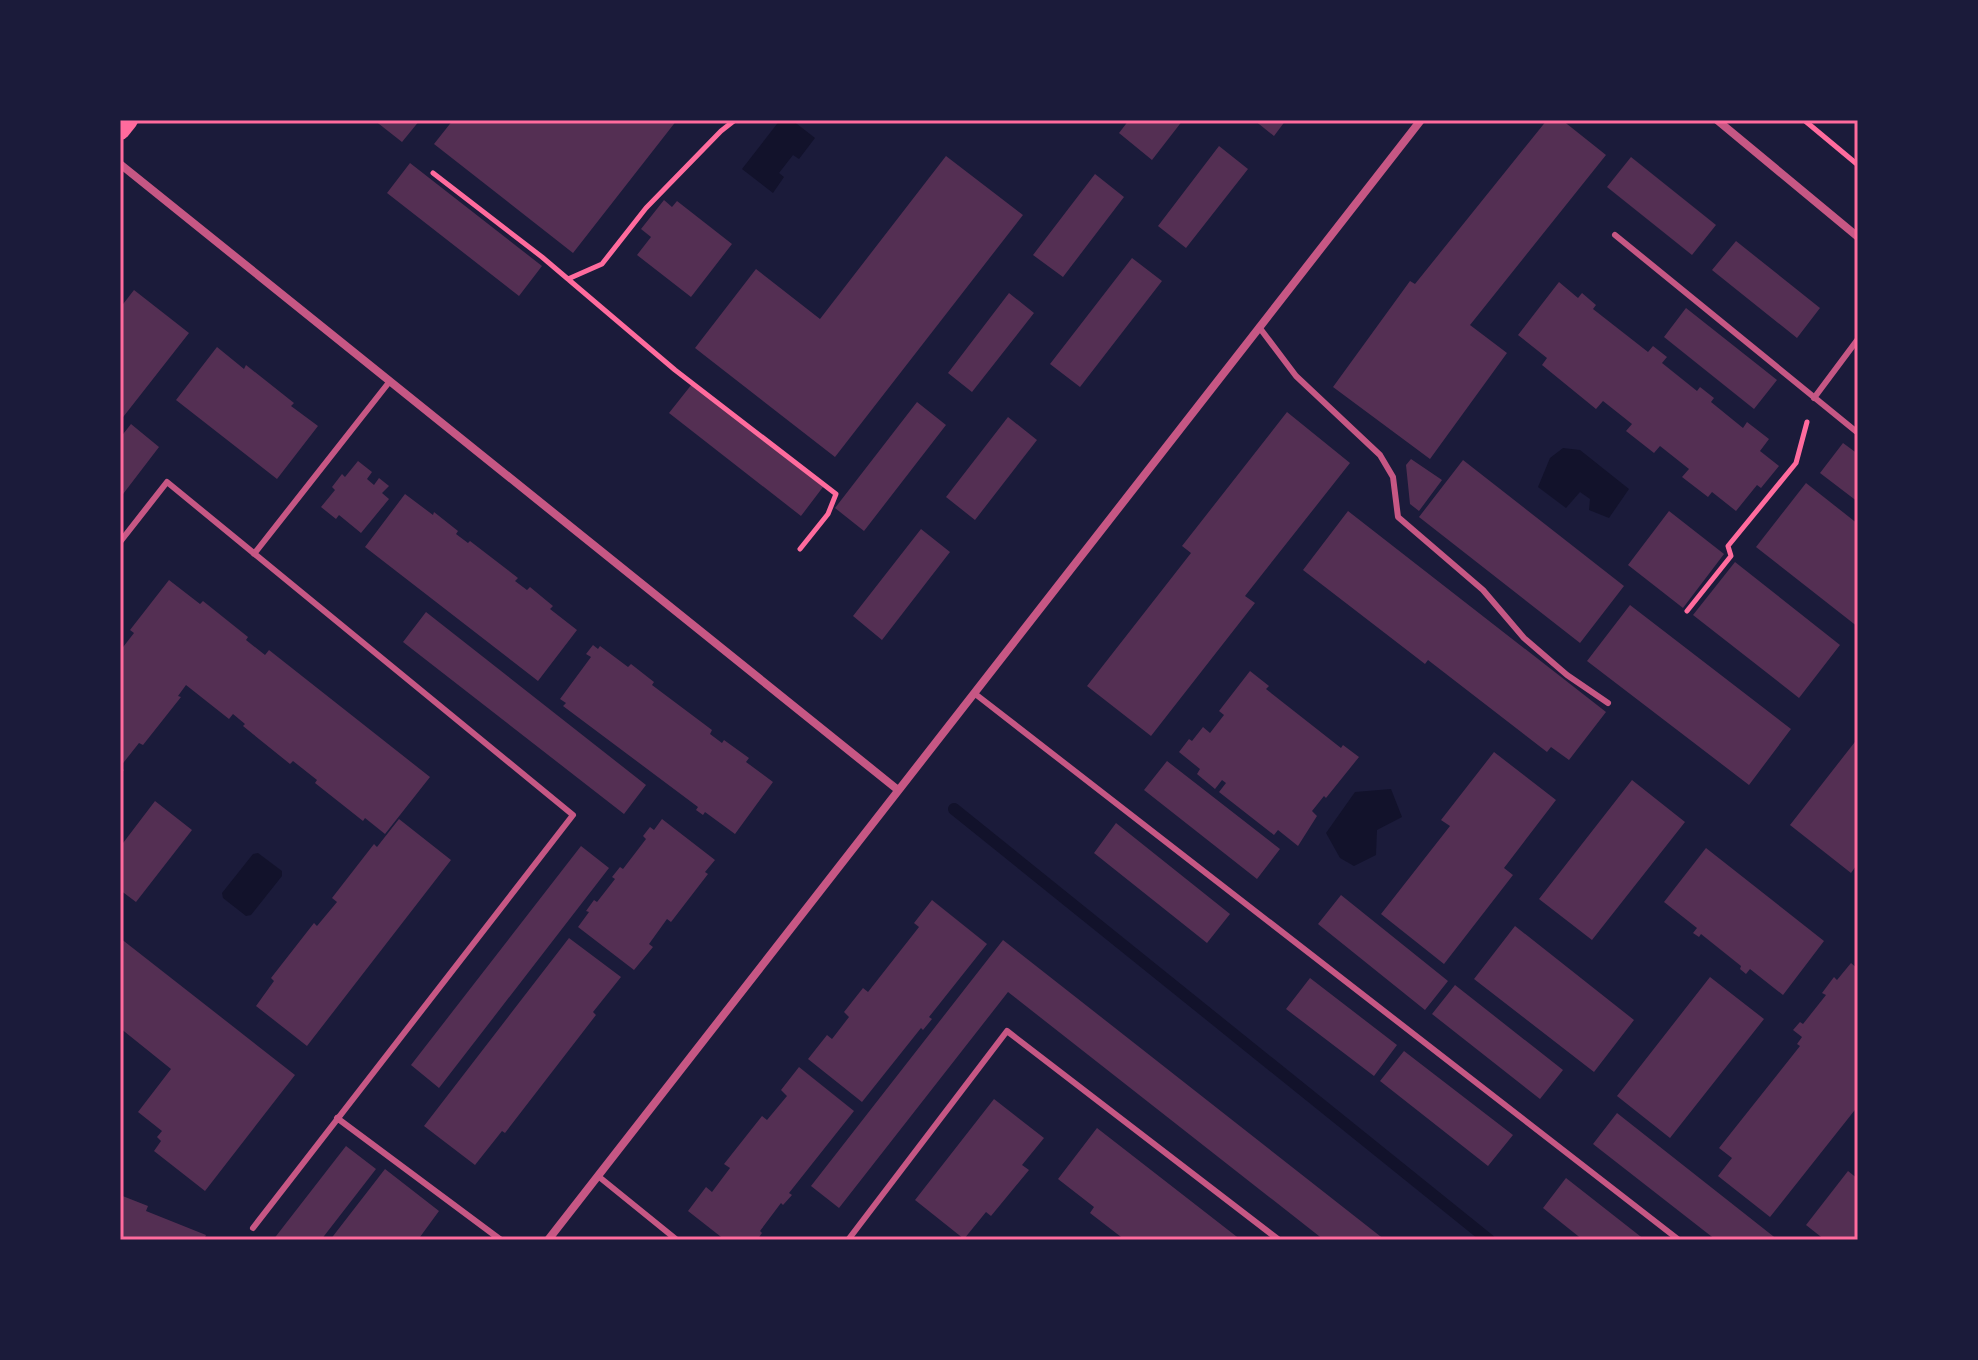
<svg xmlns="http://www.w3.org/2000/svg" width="1978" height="1360" font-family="'DejaVu Sans',sans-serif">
<rect width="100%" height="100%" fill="#1b1b3a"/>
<!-- water -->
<path fill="#12122b" d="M 780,120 L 792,120 L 815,138 L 799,159 L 793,155 L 779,173 L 784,177 L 773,193 L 742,169 Z
M 1563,448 L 1580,450 L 1629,489 L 1609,518 L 1589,510 L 1590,499 L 1580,492 L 1566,508 L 1538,487 L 1550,458 Z
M 1391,789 L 1402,817 L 1377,830 L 1376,855 L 1354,866 L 1340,858 L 1326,833 L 1355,792 Z
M 258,853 L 282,871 L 282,876 L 251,915 L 246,916 L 223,898 L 222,893 L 253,854 Z"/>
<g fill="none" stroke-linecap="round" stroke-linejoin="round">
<!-- stream -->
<path stroke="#12122b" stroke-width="12" d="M 954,809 L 1489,1240"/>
</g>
<!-- building -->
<path fill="#542f53" d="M 374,120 L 420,120 L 402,142 Z
M 453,120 L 677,120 L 573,253 L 434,144 Z
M 1129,120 L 1183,120 L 1152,160 L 1119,133 Z
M 1254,120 L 1286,120 L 1274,136 Z
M 1547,120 L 1562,120 L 1606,155 L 1470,325 L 1507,353 L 1430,459 L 1333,387 L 1410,281 L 1415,284 Z
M 1219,146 L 1248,169 L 1186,248 L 1158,226 Z
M 946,156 L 1023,215 L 835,457 L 695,348 L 756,269 L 820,319 Z
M 1631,157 L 1716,225 L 1692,255 L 1607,187 Z
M 410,163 L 542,266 L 519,296 L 387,193 Z
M 1095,174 L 1124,197 L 1063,277 L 1033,255 Z
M 664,200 L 672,207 L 677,201 L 732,244 L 691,297 L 637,255 L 651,237 L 641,229 Z
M 1736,241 L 1820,308 L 1797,338 L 1712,270 Z
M 1132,258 L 1162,281 L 1080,387 L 1050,364 Z
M 1559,282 L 1578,298 L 1582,293 L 1596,305 L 1593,309 L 1648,352 L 1653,346 L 1667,357 L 1662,363 L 1697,391 L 1700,387 L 1714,398 L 1711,402 L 1743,428 L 1747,422 L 1769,439 L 1760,451 L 1779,466 L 1761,488 L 1757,485 L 1736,511 L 1712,492 L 1708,497 L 1682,477 L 1689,469 L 1660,446 L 1654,453 L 1626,431 L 1632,424 L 1603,401 L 1596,409 L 1542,365 L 1547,358 L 1518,335 Z
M 134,290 L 189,333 L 120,421 L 120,308 Z
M 1009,293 L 1034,313 L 972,392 L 948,373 Z
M 1686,308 L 1777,380 L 1754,409 L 1664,337 Z
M 217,347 L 244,369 L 246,365 L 294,403 L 291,406 L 318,426 L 277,479 L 176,400 Z
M 692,384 L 823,487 L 801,516 L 669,413 Z
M 917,402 L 946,425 L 864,531 L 835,508 Z
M 1287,412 L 1350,463 L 1245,596 L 1255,603 L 1151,736 L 1087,686 L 1191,553 L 1182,546 Z
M 1008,417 L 1037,440 L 975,520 L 946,497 Z
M 131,424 L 159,447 L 120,498 L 120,438 Z
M 1843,443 L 1858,454 L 1858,502 L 1820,473 Z
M 1411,459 L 1442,480 L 1419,511 L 1410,504 L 1406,465 Z
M 1463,460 L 1624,586 L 1580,643 L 1419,517 Z
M 358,461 L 372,472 L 367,479 L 374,485 L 379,478 L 389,486 L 382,493 L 389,499 L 361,533 L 339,515 L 336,519 L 321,507 L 335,490 L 332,487 L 342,474 L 345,477 Z
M 1806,483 L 1858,524 L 1858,627 L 1756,547 Z
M 405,494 L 433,515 L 434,512 L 458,531 L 456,534 L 468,543 L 470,541 L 518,578 L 515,581 L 527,590 L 530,587 L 553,606 L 550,609 L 577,630 L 538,681 L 365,547 Z
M 1348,511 L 1606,712 L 1569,760 L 1551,747 L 1547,752 L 1428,660 L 1425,664 L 1303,570 Z
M 1669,511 L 1724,554 L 1683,608 L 1628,565 Z
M 921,529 L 950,552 L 882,640 L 853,616 Z
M 1735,562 L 1840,645 L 1799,698 L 1693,615 Z
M 169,580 L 200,604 L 203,601 L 248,637 L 246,640 L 265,655 L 269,650 L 430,777 L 385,834 L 365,818 L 363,821 L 315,783 L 317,780 L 293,761 L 290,764 L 243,726 L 245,724 L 233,714 L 229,719 L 186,685 L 178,696 L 181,697 L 143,745 L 139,743 L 120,767 L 124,770 L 120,775 L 120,651 L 134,633 L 130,630 Z
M 1630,605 L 1791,729 L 1749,785 L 1587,661 Z
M 426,612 L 646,785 L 624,814 L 403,642 Z
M 593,645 L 598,649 L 600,646 L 628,667 L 631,664 L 654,682 L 652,685 L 712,730 L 710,734 L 722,743 L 724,740 L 749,758 L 746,762 L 773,782 L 735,834 L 705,812 L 703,815 L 696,810 L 698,807 L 563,706 L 566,703 L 560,699 L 591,657 L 586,654 Z
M 1250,671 L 1269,686 L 1266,689 L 1341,748 L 1343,745 L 1359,757 L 1326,798 L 1324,796 L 1312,811 L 1317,816 L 1298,846 L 1278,830 L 1274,835 L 1219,792 L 1226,783 L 1222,780 L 1215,789 L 1197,774 L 1200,769 L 1179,752 L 1189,739 L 1192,741 L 1203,727 L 1210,733 L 1224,715 L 1219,711 Z
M 1858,738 L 1858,863 L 1851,873 L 1790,825 Z
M 1494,752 L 1556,800 L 1504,868 L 1513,875 L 1444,964 L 1381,914 L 1450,826 L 1441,820 Z
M 1167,761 L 1280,849 L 1257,879 L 1144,790 Z
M 1632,780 L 1685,822 L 1592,940 L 1539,899 Z
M 155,801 L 192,830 L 136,902 L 120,890 L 120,847 Z
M 399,819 L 451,860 L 307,1046 L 256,1006 L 274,981 L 271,978 L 314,923 L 317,926 L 337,902 L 332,898 L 374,844 L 377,847 Z
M 662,819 L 715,860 L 705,872 L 708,874 L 671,922 L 667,919 L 649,944 L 653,947 L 634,970 L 578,927 L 589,912 L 586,911 L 594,900 L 597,902 L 615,879 L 612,877 L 620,867 L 623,869 L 646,839 L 643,836 L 650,827 L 654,830 Z
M 1116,823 L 1230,914 L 1207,943 L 1094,853 Z
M 581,846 L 609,868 L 439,1088 L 411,1065 Z
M 1706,848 L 1824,941 L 1783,995 L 1750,969 L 1746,974 L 1740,969 L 1741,966 L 1701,934 L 1699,937 L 1693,933 L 1697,928 L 1664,902 Z
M 1341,895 L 1448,981 L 1425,1010 L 1318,924 Z
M 932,900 L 987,944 L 929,1017 L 932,1019 L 923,1030 L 921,1028 L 862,1102 L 808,1059 L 827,1035 L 832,1039 L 849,1017 L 844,1012 L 863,988 L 868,992 L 919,927 L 914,923 Z
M 1515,926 L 1634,1020 L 1594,1072 L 1474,979 Z
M 120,938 L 295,1075 L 205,1191 L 154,1151 L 161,1141 L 157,1137 L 162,1131 L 138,1112 L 171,1069 L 120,1028 Z
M 569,938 L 621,977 L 593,1012 L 596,1015 L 505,1133 L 502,1131 L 475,1165 L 424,1126 Z
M 1003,940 L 1385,1240 L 1324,1240 L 1008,992 L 839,1208 L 811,1186 Z
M 1851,963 L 1858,969 L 1858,1106 L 1770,1217 L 1718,1176 L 1732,1158 L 1719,1148 L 1800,1046 L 1797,1044 L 1802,1037 L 1793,1030 L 1800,1022 L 1803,1024 L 1826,995 L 1822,993 L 1834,977 L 1837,980 Z
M 1710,977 L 1764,1019 L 1670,1138 L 1617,1096 Z
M 1310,978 L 1397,1045 L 1374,1076 L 1286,1009 Z
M 1455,985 L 1563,1070 L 1540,1099 L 1432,1014 Z
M 1404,1051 L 1513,1135 L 1488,1166 L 1380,1081 Z
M 799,1067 L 854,1111 L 789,1193 L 792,1195 L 783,1205 L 781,1203 L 760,1231 L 762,1233 L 757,1240 L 725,1240 L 688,1211 L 706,1187 L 712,1192 L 730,1168 L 724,1164 L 762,1116 L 767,1120 L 787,1096 L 781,1090 Z
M 994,1099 L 1044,1138 L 1022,1165 L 1029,1170 L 991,1216 L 986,1212 L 964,1239 L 915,1200 Z
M 1617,1113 L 1778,1240 L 1716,1240 L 1593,1144 Z
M 1097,1128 L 1241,1240 L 1125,1240 L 1090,1213 L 1094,1207 L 1058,1179 Z
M 346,1146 L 376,1169 L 321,1240 L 273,1240 Z
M 385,1169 L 439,1211 L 420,1237 L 423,1240 L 330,1240 Z
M 1848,1171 L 1858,1179 L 1858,1240 L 1825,1240 L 1806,1225 Z
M 1566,1178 L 1645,1240 L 1583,1240 L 1543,1208 Z
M 120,1195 L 148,1206 L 146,1211 L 206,1235 L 204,1240 L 120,1240 Z"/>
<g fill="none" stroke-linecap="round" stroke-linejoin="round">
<!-- path -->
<path stroke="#ff6b9d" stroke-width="5" d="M 1804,120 L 1858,165
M 433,173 L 542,257 L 675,370 L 836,494 L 828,514 L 800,549
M 568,279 L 602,264 L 646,208 L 721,131 L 735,120
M 1687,611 L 1731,556 L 1728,546 L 1796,463 L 1807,422"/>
<!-- service -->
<path stroke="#c65784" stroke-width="6" d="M 1615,235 L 1858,433
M 1259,327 L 1296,376 L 1380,455 L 1393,477 L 1398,517 L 1483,590 L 1524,638 L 1567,675 L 1608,703
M 1814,398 L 1858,339
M 120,542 L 167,482 L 573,815 L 253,1228
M 254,554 L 390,381
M 974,693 L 1679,1240
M 120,1084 L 120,1085
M 337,1118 L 501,1240
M 598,1176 L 677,1240
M 848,1240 L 1007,1031 L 1279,1240"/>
<!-- minor -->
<path stroke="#c65784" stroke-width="8" d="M 1717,120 L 1858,237
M 120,164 L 898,790
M 548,1240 L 1421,120"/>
<!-- primary -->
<path stroke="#ff6b9d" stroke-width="20" d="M 120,130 L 128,120"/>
</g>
<!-- border -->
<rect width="1978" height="1360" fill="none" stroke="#1b1b3a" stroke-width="244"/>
<rect x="122" y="122" width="1734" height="1116" fill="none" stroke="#ff6b9d" stroke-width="3"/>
</svg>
